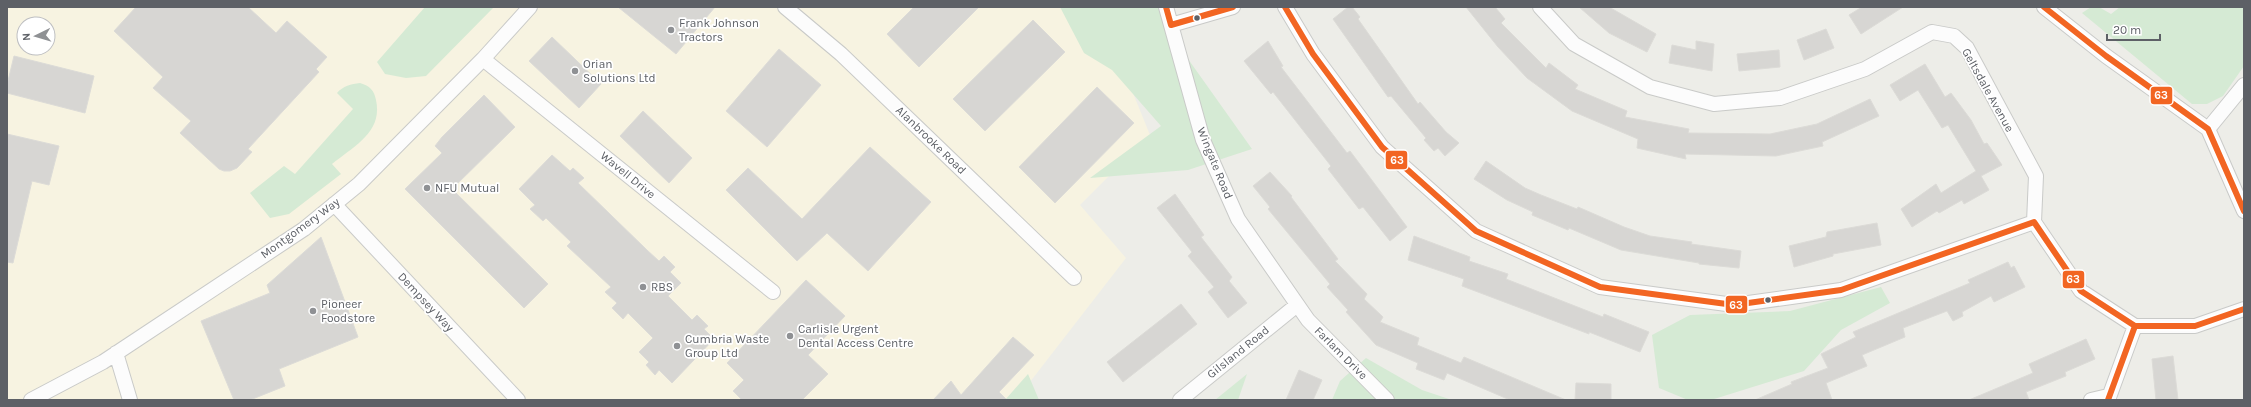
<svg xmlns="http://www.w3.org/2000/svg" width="2251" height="407" font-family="Karla,sans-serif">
<rect width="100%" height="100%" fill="#edede8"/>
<!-- commercial -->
<path fill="#f7f3e1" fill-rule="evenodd" d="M 7,7 L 1098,7 L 1150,135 L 1080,205 L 1126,258 L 1016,400 L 7,400 ZM 24,24 L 48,24 L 48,48 L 24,48 Z"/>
<!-- green -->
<path fill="#d5ead4" d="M 425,7 L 494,7 L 426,76 L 406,78 L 385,74 L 377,62 Z
M 1060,7 L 1160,7 L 1176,42 L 1252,149 L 1188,170 L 1090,178 L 1161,126 L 1112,70 L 1084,53 Z
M 2091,7 L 2099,7 L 2111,14 L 2120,7 L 2244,7 L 2244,66 L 2223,96 L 2207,104 L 2192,104 L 2082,13 Z
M 360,83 C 370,86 374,90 376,100 C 383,132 354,146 332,164 L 341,174 L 289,214 L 270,218 L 250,193 L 284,166 L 295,174 L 353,109 L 337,93 C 343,86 351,84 360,83 Z
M 1881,287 L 1890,303 L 1841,330 L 1804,371 L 1711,400 L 1688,400 L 1659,388 L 1652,335 L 1690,315 L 1790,311 Z
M 1366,358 L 1422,390 L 1452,400 L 1332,400 L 1340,381 Z
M 1028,374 L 1039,400 L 1005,400 Z
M 1247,374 L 1238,400 L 1215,400 Z"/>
<!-- building -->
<path fill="#d7d6d3" stroke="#dcdbd7" d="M 136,7 L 248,7 L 276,33 L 287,21 L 327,57 L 316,69 L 319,72 L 248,149 L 252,152 L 237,168 L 230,171 L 224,171 L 219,169 L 180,133 L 191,121 L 153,88 L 163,77 L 114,31 Z
M 618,7 L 715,7 L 676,54 Z
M 914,7 L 979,7 L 919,67 L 887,34 Z
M 1348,7 L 1352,7 L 1360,17 L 1358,19 L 1418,104 L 1420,102 L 1446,132 L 1459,143 L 1445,156 L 1438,148 L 1434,151 L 1424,140 L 1426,138 L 1391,96 L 1388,97 L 1333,19 Z
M 1466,7 L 1495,7 L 1505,19 L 1501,23 L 1546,68 L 1549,63 L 1578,85 L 1575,89 L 1627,111 L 1625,117 L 1689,129 L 1688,133 L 1770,134 L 1817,124 L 1870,99 L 1879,116 L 1822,142 L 1823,146 L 1776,156 L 1685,154 L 1686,159 L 1637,148 L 1638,139 L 1572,111 L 1527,78 L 1498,47 Z
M 1579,7 L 1609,7 L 1656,34 L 1647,52 L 1609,33 Z
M 1862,7 L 1903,7 L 1861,34 L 1849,15 Z
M 1033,20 L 1065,52 L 985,131 L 953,99 Z
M 1826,29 L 1834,48 L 1804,60 L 1797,40 Z
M 552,37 L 601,84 L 579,108 L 529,61 Z
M 1268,41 L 1283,66 L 1281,67 L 1347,153 L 1350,151 L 1407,227 L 1390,241 L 1363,207 L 1359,209 L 1328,169 L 1331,166 L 1273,92 L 1271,94 L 1244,61 Z
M 1696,41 L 1714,44 L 1712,71 L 1669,63 L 1672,45 L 1696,50 Z
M 779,49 L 821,85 L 767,147 L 726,111 Z
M 1779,50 L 1780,67 L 1739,71 L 1737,54 Z
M 14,56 L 94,76 L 85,113 L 7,93 L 7,85 Z
M 1925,64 L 1945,97 L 1951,93 L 1971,120 L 1984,144 L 1987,143 L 2002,165 L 1981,176 L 1989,190 L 1964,204 L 1962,200 L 1939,213 L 1937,211 L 1912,227 L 1901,209 L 1936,184 L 1941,193 L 1976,171 L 1948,125 L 1942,128 L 1918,90 L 1900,101 L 1890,85 Z
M 1097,87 L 1134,123 L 1055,203 L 1019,167 Z
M 484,95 L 515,127 L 452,189 L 548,284 L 524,308 L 405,189 L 442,153 L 435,146 L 442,137 Z
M 643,111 L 692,158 L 669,183 L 620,136 Z
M 7,134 L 59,146 L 49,185 L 32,181 L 13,263 L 7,262 Z
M 870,147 L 931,202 L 868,271 L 827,233 L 797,261 L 726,190 L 748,168 L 802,219 Z
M 552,155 L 570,171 L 573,168 L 584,178 L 578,183 L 647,250 L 659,261 L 664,256 L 675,267 L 670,272 L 681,283 L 668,296 L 692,320 L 697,315 L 708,326 L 704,329 L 714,339 L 672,383 L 659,370 L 655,375 L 646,365 L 649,362 L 639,352 L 653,338 L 628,313 L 623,319 L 612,308 L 617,303 L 605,292 L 611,287 L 567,246 L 571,242 L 546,218 L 543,221 L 530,209 L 535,205 L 519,189 Z
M 1486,161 L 1525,188 L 1541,195 L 1577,209 L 1578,207 L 1624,227 L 1650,236 L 1692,242 L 1691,244 L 1741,251 L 1739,268 L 1699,264 L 1699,263 L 1621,250 L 1569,228 L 1568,230 L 1532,215 L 1533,212 L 1507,200 L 1474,179 Z
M 1270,172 L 1292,196 L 1291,197 L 1338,259 L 1335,261 L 1367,294 L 1364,299 L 1383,317 L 1380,322 L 1419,338 L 1417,345 L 1461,363 L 1464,357 L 1566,400 L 1510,400 L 1447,373 L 1444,380 L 1416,369 L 1418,363 L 1376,345 L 1346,312 L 1348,310 L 1327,287 L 1330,284 L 1268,209 L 1270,207 L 1253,186 Z
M 1175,194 L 1204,235 L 1201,237 L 1232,277 L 1229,281 L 1247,303 L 1228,318 L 1208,292 L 1214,287 L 1188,256 L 1192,252 L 1157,208 Z
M 1877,223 L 1881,245 L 1833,254 L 1833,256 L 1794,267 L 1789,246 L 1826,237 L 1827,232 Z
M 1414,236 L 1470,257 L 1469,261 L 1508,274 L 1506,279 L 1603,317 L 1604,314 L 1649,332 L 1640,352 L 1589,332 L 1589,334 L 1462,286 L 1464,279 L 1408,260 Z
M 321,237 L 358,337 L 279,369 L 285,386 L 250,400 L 234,400 L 201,321 L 270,293 L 267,285 Z
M 2008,262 L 2011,268 L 2014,266 L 2025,287 L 1994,302 L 1991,296 L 1962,312 L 1963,316 L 1953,321 L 1947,311 L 1903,328 L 1905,337 L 1862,355 L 1867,366 L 1826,383 L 1832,400 L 1755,400 L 1792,384 L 1791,382 L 1828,368 L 1821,354 L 1856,337 L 1853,332 L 1970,283 L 1968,280 Z
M 806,280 L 845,316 L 808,355 L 828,374 L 802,400 L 742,400 L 733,391 L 744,380 L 727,363 Z
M 1181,304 L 1197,324 L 1123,382 L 1107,362 Z
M 1013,337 L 1034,355 L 999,392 L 1007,400 L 933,400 L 951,381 L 961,395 Z
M 2086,339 L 2095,359 L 2065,372 L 2066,376 L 2026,392 L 2029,400 L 1969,400 L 2033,373 L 2029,364 Z
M 2173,356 L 2178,400 L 2156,400 L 2152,359 Z
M 1299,370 L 1322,380 L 1313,400 L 1286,400 Z
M 1576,383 L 1611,384 L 1611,400 L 1575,400 Z"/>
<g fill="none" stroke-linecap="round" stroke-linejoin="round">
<!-- minor casing -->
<g stroke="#c9cac8" stroke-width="16">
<path id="minor" d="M 785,7 L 841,54 L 1074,278
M 1166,7 L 1203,140 L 1238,219 L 1308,320 L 1387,400
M 1285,7 L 1313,54 L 1382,147 L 1476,231 L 1600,287 L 1734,305 L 1841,290 L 2034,222
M 1540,7 L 1574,44 L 1650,87 L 1714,104 L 1780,98 L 1865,69 L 1932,32 L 1954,36 L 1967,48 L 2036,176 L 2034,222 L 2081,291 L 2135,326 L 2195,326 L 2244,309
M 2044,7 L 2106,56 L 2208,129 L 2244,211
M 1171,25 L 1233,7
M 483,59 L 773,292
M 2208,129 L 2244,85
M 334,204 L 518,400
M 116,353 L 130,400
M 31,400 L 103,362 L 304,229 L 359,184 L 483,59 L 530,7
M 1180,400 L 1297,305
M 2091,400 L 2108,396
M 2108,400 L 2135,326"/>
</g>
<!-- minor -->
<use href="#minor" stroke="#fcfcfc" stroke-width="14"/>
<!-- bus-1 casing -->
<g stroke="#fff" stroke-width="9">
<path id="bus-1" d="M 1166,7 L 1171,25 L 1233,7
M 1285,7 L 1313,54 L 1382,147 L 1476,231 L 1600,287 L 1734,305 L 1841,290 L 2034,222 L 2081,291 L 2135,326 L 2195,326 L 2244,309
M 2044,7 L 2106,56 L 2208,129 L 2244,211
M 2108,400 L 2135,326"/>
</g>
<!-- bus-1 -->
<use href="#bus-1" stroke="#f26522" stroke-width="6"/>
</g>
<!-- markers -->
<g fill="#5d6066" stroke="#fff" stroke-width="1.5">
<circle cx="1197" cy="18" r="3.5"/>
<circle cx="1768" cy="300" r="3.5"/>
</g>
<g fill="#8f9194" stroke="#fff" stroke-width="1.5">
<circle cx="671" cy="30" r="4"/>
<circle cx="575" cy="71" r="4"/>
<circle cx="427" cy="188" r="4"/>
<circle cx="643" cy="287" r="4"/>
<circle cx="313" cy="311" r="4"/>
<circle cx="790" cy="336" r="4"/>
<circle cx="677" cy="346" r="4"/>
</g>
<g text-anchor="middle" stroke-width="3.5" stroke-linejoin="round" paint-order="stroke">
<!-- poi labels -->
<g font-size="12" fill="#5d6066" stroke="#fff" text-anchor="start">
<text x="679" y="27">Frank Johnson<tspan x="679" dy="14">Tractors</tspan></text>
<text x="583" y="68">Orian<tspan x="583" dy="14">Solutions Ltd</tspan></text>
<text x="435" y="192">NFU Mutual</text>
<text x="651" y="291">RBS</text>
<text x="321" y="308">Pioneer<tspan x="321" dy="14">Foodstore</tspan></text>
<text x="798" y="333">Carlisle Urgent<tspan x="798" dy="14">Dental Access Centre</tspan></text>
<text x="685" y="343">Cumbria Waste<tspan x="685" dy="14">Group Ltd</tspan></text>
</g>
<!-- street labels -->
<g font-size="12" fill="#5d6066" stroke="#fff">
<text transform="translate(1988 90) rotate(61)" y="4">Geltsdale Avenue</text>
<text transform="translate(931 140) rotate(44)" y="4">Alanbrooke Road</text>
<text transform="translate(1215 163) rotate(68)" y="4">Wingate Road</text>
<text transform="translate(628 175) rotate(39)" y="4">Wavell Drive</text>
<text transform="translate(300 228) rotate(-36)" y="4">Montgomery Way</text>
<text transform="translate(426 302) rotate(47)" y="4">Dempsey Way</text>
<text transform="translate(1238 352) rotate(-39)" y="4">Gilsland Road</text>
<text transform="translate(1341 353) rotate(45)" y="4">Farlam Drive</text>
</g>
</g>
<g stroke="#fff" stroke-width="1.5">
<rect x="2150" y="86" width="23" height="19" rx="4" fill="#f26522"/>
<rect x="1385" y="150" width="23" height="20" rx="4" fill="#f26522"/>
<rect x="2062" y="270" width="23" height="19" rx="4" fill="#f26522"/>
<rect x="1725" y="295" width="23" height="19" rx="4" fill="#f26522"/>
</g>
<g font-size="11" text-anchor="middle" font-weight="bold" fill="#fff">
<text x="2161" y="99">63</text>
<text x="1397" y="164">63</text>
<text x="2073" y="283">63</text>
<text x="1736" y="309">63</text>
</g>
<!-- border -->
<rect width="2251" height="407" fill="none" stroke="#5d6066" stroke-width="16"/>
<!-- north arrow -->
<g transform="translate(36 36) rotate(265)"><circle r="19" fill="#ffffff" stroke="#bebfc2"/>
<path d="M0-3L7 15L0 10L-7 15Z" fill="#8f9194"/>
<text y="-6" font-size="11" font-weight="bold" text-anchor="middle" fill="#5d6066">N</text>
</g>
<!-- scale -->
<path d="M2107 34v6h53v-6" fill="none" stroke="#5d6066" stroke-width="2"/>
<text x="2113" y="34" font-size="12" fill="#5d6066" stroke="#ffffff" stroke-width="3" paint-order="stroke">20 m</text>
</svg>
